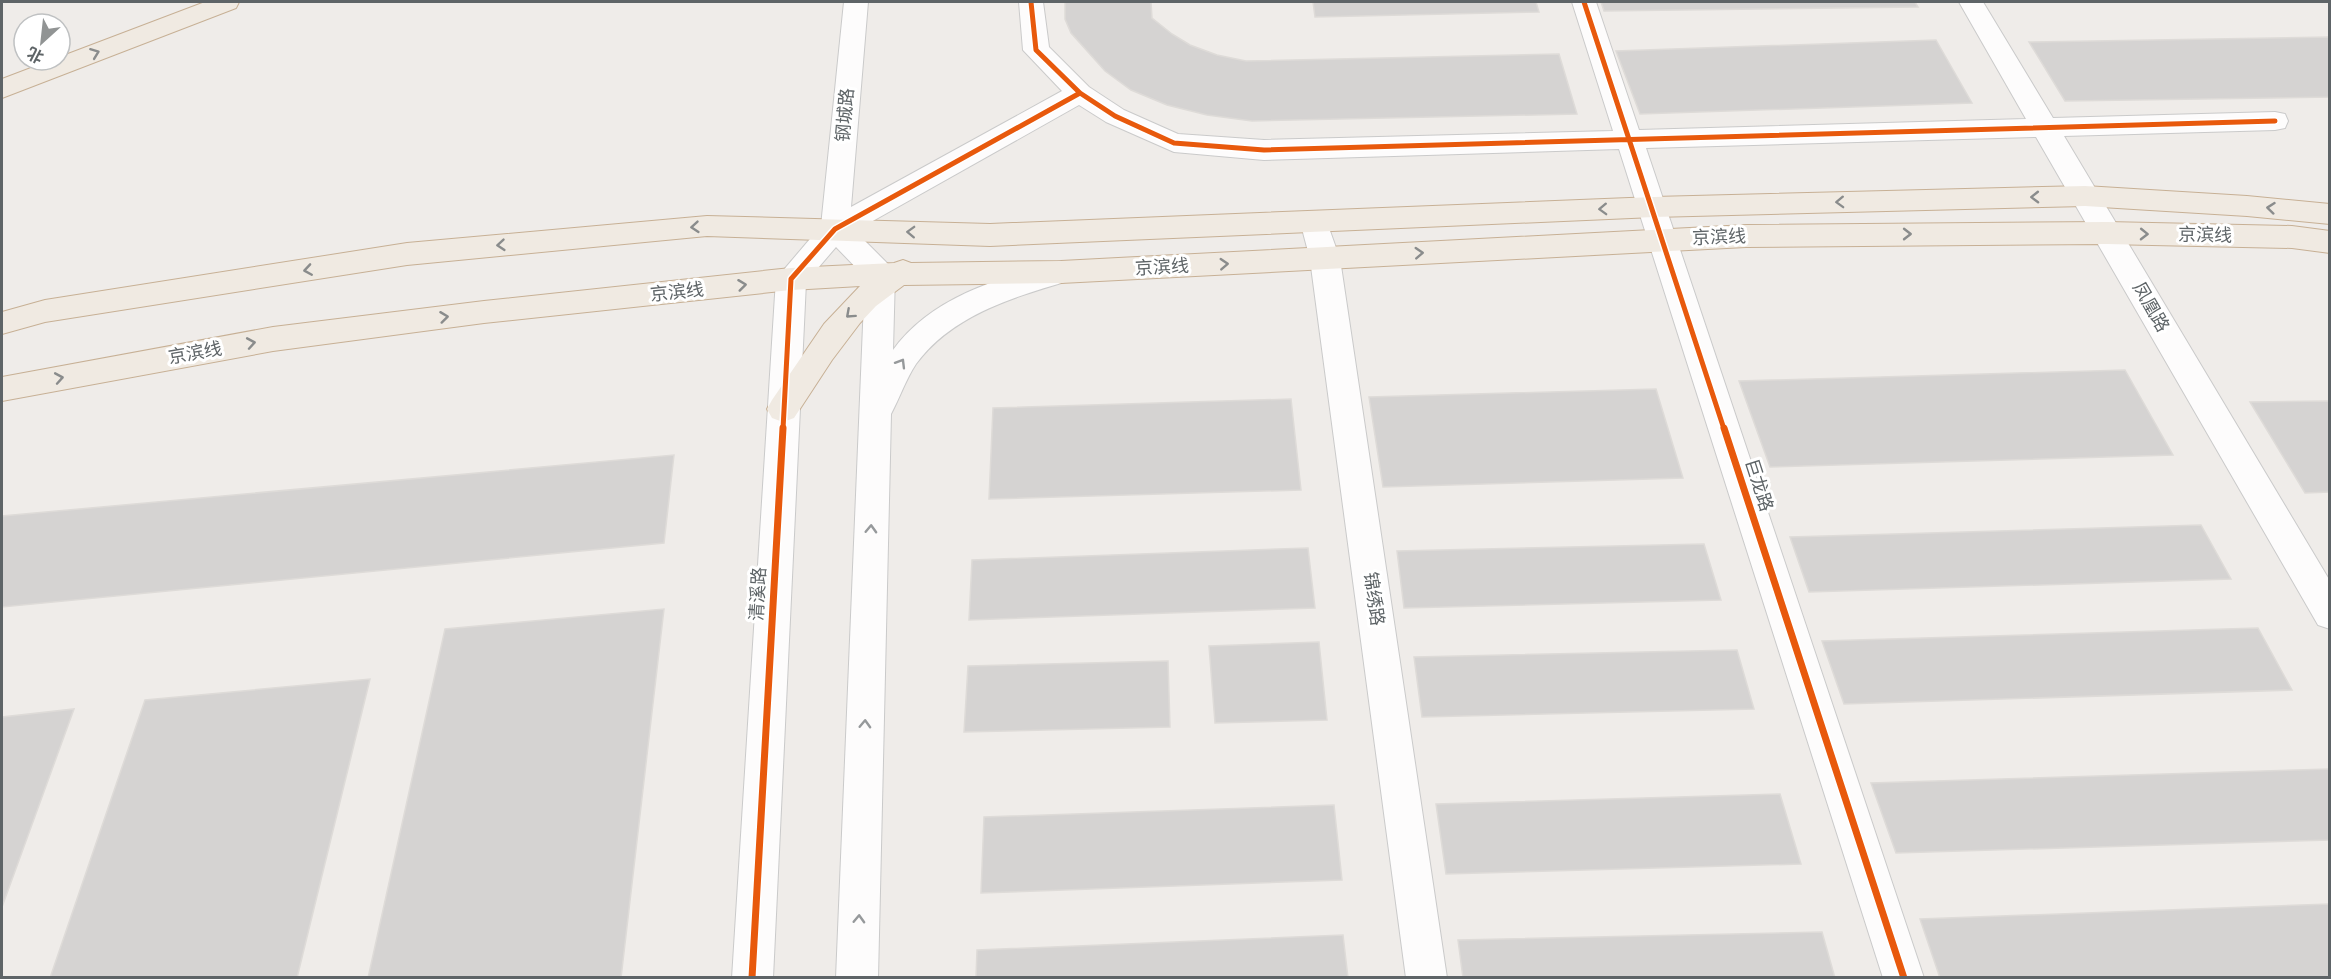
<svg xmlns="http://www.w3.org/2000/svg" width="2331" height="979" font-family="Signika,'Noto Sans SC',sans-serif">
<rect width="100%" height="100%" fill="#efece9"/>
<!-- building -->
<path fill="#d5d3d2" stroke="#dedbd8" stroke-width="1.5" d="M 1065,2 L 1151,2 L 1152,18 L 1172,34 L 1190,45 L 1217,55 L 1246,61 L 1559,54 L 1577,114 L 1252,121 L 1207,115 L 1167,105 L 1131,90 L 1105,71 L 1071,33 L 1065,19 Z
M 1313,2 L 1536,2 L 1539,12 L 1315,17 Z
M 1601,2 L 1915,2 L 1918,7 L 1604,11 Z
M 2330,37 L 2330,97 L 2065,101 L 2029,42 Z
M 1936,40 L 1972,103 L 1640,114 L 1616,51 Z
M 2125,370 L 2173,455 L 1770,467 L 1739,381 Z
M 1656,389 L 1683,478 L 1383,487 L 1369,397 Z
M 1291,399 L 1301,490 L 989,499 L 993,408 Z
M 2330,401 L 2330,492 L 2305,493 L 2250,402 Z
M 674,455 L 664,543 L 2,607 L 2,516 Z
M 2201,525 L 2231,579 L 1809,592 L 1790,537 Z
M 1704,544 L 1721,600 L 1404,608 L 1397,551 Z
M 1308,548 L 1315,608 L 969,620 L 972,560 Z
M 664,609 L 621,978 L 368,978 L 445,629 Z
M 2258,628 L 2292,690 L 1844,704 L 1822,641 Z
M 1319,642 L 1327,720 L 1215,723 L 1209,646 Z
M 1737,650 L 1754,709 L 1422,717 L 1414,657 Z
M 1168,661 L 1170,727 L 964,732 L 968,666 Z
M 370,679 L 297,978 L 50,978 L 145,700 Z
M 74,709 L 2,907 L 2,717 Z
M 2330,769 L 2330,840 L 1896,853 L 1871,783 Z
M 1780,794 L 1801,864 L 1446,874 L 1436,804 Z
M 1334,805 L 1342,880 L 981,893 L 984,817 Z
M 2330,904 L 2330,978 L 1940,978 L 1920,919 Z
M 1822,932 L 1835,978 L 1463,978 L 1458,940 Z
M 1343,935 L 1348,978 L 976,978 L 977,950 Z"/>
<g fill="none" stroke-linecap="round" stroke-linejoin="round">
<!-- minor casing -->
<g stroke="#cacaca" stroke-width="2">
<path id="minor" d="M 844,2 L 868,2 L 851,207 L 1062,91 L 1023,50 L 1019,2 L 1043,2 L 1049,47 L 1089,87 L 1124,110 L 1178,134 L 1264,140 L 1613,131 L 1572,2 L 1596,2 L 1639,130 L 2026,119 L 1959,2 L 1983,2 L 2053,118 L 2275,112 L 2285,114 L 2288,121 L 2285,128 L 2275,130 L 2064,136 L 2330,581 L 2330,629 L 2318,625 L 2036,137 L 1646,148 L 1924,978 L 1883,978 L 1619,149 L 1264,160 L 1174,152 L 1106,122 L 1079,105 L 855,231 L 890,266 L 895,274 L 893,350 C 932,296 1000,278 1061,261 L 1071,264 L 1076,272 L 1071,280 C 1015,297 953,314 916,364 C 906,379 900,397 891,414 L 878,978 L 836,978 L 865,277 L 836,247 L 806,282 L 773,978 L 732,978 L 776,279 L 821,226 Z
M 1314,211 L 1324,214 L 1340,259 L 1447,978 L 1406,978 L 1310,259 L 1300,221 L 1304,214 Z"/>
</g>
<!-- highway casing -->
<g stroke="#c7b095" stroke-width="2">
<path id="highway" d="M 205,2 L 239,2 L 236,8 L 2,98 L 2,79 L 52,60 L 60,60 L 60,57 Z
M 2085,186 L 2247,196 L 2330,204 L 2330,224 L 2247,216 L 2085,206 L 1654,217 L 990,246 L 707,236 L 407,265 L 45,322 L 2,334 L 2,312 L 45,300 L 407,243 L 707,216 L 990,224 L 1654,197 Z
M 2107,222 L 2292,226 L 2330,231 L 2330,253 L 2292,248 L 2107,244 L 1746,247 L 1061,283 L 904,285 L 876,306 L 860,323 L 832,360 L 794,418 L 783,422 L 772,418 L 767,409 L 772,400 L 824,324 L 860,286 L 791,290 L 484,323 L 273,351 L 2,401 L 2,377 L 273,327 L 484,301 L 791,268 L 894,263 L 903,260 L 911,263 L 1061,261 L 1746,225 Z"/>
</g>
<!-- minor -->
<use href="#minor" fill="#fdfcfc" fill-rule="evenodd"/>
<!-- highway -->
<use href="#highway" fill="#f0eae2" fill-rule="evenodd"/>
<!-- cycleway-far1 casing -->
<g stroke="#fff" stroke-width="8">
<path id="cycleway-far1" d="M 1031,2 L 1036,50 L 1080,93 L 1115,116 L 1174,143 L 1264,150 L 2275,121
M 1584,2 L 1724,429
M 783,429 L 791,279 L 835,229 L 1080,93"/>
</g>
<!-- cycleway casing -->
<g stroke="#fff" stroke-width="10">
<path id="cycleway" d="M 1724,428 L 1904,978
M 752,978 L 783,428"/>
</g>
<!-- cycleway-far1 -->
<use href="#cycleway-far1" stroke="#e8590c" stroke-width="5"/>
<!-- cycleway -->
<use href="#cycleway" stroke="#e8590c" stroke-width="7"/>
</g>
<!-- one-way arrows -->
<defs><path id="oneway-chevron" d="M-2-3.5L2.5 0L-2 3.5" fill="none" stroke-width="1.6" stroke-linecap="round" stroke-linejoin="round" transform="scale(1.5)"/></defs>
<g stroke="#8a8c8c">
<use href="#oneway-chevron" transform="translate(95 53) rotate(-21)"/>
<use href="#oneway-chevron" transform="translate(2035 197) rotate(179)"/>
<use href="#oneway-chevron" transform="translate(1840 202) rotate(178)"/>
<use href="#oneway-chevron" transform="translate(2271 208) rotate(-174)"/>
<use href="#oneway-chevron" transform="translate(1603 209) rotate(178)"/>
<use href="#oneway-chevron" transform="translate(695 227) rotate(175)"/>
<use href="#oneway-chevron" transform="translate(911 232) rotate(-178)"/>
<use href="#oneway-chevron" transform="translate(1907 234)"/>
<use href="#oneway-chevron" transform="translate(2144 234) rotate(1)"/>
<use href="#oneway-chevron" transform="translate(501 245) rotate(175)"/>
<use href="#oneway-chevron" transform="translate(1419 253) rotate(-3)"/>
<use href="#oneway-chevron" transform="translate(1224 264) rotate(-3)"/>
<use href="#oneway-chevron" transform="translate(308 270) rotate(171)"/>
<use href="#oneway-chevron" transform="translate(742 285) rotate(-7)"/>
<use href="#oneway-chevron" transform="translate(850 314) rotate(138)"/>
<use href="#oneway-chevron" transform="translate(444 317) rotate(-7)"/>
<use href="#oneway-chevron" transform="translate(251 343) rotate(-10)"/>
<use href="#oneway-chevron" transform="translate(59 378) rotate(-10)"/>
</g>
<g stroke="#96999b">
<use href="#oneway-chevron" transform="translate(901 363) rotate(-59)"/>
<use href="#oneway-chevron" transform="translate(871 529) rotate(-88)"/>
<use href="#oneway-chevron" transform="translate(865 724) rotate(-88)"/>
<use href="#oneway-chevron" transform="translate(859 919) rotate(-88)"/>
</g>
<g text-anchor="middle" stroke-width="6" stroke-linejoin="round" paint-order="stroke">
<!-- street labels -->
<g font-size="18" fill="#5e6467" stroke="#fff">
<text transform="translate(845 115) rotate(-85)" y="6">钢城路</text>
<text transform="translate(2205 235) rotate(1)" y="6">京滨线</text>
<text transform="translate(1719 237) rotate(-2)" y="6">京滨线</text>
<text transform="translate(1162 267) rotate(-3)" y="6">京滨线</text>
<text transform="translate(677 292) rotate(-6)" y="6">京滨线</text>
<text transform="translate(2151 307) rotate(60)" y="6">凤凰路</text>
<text transform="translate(195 353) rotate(-10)" y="6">京滨线</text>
<text transform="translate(1759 485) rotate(72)" y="6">巨龙路</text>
<text transform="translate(758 594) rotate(-87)" y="6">清溪路</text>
<text transform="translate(1374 599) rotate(82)" y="6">锦绣路</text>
</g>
</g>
<!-- border -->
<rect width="2331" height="979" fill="none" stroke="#5e6467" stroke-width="6"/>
<!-- north arrow -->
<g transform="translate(42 42) rotate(207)"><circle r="28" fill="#ffffff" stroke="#bfc1c2" stroke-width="1.5"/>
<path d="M0-4.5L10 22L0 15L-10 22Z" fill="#919494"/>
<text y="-9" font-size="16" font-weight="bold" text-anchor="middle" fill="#5e6467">北</text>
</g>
</svg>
